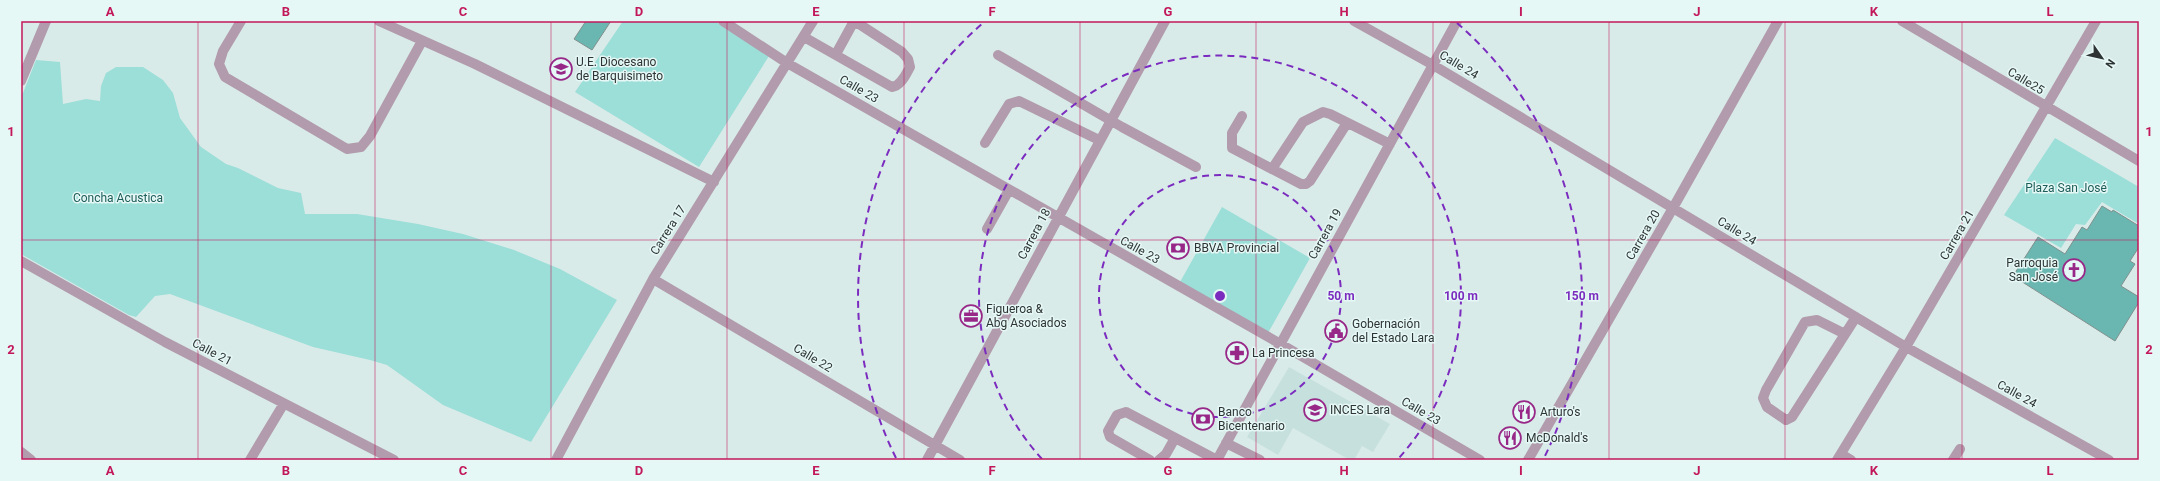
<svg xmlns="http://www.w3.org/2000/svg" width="2160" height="481" font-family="Roboto,sans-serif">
<rect width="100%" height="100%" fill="#d9ebe9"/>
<!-- built -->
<path fill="#c6e0de" d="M 1289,367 L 1390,424 L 1373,452 L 1362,446 L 1354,460 L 1350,460 L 1293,428 L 1278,455 L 1247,437 Z"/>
<!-- green -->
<path fill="#9cded8" d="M 623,21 L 715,21 L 769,56 L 699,167 L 575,92 Z
M 36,60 L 60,62 L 63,104 L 86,99 L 100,101 L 101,86 L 106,73 L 116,67 L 143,67 L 163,80 L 173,93 L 180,118 L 201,147 L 226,164 L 238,168 L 278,188 L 301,193 L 305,214 L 357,214 L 418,224 L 463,234 L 514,250 L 560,269 L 617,300 L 531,442 L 443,405 L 387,365 L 370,360 L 313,347 L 170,294 L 155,296 L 136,317 L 129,315 L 21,254 L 21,98 Z
M 2055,138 L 2139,187 L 2139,224 L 2102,202 L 2085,225 L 2076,224 L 2061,248 L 2004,215 Z
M 1222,207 L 1310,258 L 1268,333 L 1180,282 Z"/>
<!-- building -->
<path fill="#6ab6b0" stroke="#80918f" d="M 586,21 L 611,21 L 592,50 L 574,39 Z
M 2102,206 L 2112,212 L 2113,210 L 2139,226 L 2139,247 L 2130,261 L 2135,264 L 2121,286 L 2139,297 L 2139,302 L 2115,341 L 2013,276 L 2038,237 L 2065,254 L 2082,227 L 2087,230 Z"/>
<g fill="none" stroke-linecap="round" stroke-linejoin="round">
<!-- minor -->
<path stroke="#b19bac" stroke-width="10" d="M 241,21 L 223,51 L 219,64 L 225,77 L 347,149 L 361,147 L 370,136 L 422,41
M 379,21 L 475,64 L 714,182
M 723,21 L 787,63 L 1279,343 L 1480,460
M 1354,21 L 1433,65 L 1906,347 L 2109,460
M 1902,21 L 2139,161
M 804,37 L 892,87 C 901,86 906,74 910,67 L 908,59 L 902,52 L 856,22 L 853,23 L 836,54
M 998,55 L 1122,127 L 1196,167
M 21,81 L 46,21
M 1242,116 L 1232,133 L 1232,148 L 1272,169
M 1347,123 L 1310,181 L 1306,184 L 1301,184 L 1272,169 L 1303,122 L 1323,112 L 1330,114 L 1390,144
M 985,143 L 1009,104 L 1019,101 L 1099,140
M 987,229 L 1009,190
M 21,261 L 165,342 L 394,460
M 653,279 L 960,460
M 1845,334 L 1817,320 L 1805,322 L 1766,390 L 1763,398 L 1767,407 L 1786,420 L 1792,417 L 1856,317
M 1226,443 L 1260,460
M 21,452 L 31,460
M 1841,454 L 1851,460
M 250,460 L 283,405
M 556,460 L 653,279 L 813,21
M 927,460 L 1165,21
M 1150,460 L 1110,437 L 1108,431 L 1117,415 L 1126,412 L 1217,460
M 1159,460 L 1166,454 L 1175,438
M 1217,460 L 1457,21
M 1528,460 L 1673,208 L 1778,21
M 1837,460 L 1906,347 L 2096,21
M 1953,460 L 1960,449"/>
</g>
<!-- grid -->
<path fill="none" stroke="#c2185b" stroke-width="1" stroke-opacity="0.55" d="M 198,21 L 198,460M 375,21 L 375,460M 551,21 L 551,460M 727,21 L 727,460M 904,21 L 904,460M 1080,21 L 1080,460M 1256,21 L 1256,460M 1433,21 L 1433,460M 1609,21 L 1609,460M 1785,21 L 1785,460M 1962,21 L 1962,460M 21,240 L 2139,240"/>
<!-- distance rings -->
<g fill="none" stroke="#7b2cbf" stroke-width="2" stroke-dasharray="7 5">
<circle cx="1220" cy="296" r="121"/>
<path d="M1042 459A241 241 0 1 1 1398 459"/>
<path d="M896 458A362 362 0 0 1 983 23M1457 23A362 362 0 0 1 1544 458"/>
</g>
<!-- icons -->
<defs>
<g id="school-ring" transform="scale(1.15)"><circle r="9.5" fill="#e6f8f6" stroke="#982888" stroke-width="1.5"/><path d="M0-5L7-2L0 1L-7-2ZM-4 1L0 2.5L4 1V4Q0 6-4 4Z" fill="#982888"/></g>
<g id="bank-ring" transform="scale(1.15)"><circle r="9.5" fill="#e6f8f6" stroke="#982888" stroke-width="1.5"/><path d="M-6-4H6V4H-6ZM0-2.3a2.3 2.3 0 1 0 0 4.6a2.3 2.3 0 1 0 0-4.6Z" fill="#982888"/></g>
<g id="church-ring" transform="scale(1.15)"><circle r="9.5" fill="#e6f8f6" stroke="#982888" stroke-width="1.5"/><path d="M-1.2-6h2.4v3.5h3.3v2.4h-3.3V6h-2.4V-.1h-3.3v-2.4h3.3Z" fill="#982888"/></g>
<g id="office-ring" transform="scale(1.15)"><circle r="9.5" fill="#e6f8f6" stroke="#982888" stroke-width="1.5"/><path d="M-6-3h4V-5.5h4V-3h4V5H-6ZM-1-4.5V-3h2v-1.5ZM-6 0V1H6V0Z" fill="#982888"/></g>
<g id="civic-ring" transform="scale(1.15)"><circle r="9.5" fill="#e6f8f6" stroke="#982888" stroke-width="1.5"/><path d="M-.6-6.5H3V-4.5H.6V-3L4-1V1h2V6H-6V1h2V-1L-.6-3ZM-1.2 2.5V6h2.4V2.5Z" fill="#982888"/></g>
<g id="pharmacy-ring" transform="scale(1.15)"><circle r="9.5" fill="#e6f8f6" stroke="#982888" stroke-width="1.5"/><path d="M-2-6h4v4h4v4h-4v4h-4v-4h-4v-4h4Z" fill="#982888"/></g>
<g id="university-ring" transform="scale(1.15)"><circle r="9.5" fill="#e6f8f6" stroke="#982888" stroke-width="1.5"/><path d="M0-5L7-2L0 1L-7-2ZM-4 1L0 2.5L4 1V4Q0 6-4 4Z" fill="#982888"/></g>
<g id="restaurant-ring" transform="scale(1.15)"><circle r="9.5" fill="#e6f8f6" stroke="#982888" stroke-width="1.5"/><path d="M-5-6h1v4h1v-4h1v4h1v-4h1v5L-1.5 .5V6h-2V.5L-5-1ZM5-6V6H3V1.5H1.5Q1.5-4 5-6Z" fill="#982888"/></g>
</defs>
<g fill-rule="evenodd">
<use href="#school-ring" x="561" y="69"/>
<use href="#bank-ring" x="1178" y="248"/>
<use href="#church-ring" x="2074" y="270"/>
<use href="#office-ring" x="971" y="316"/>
<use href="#civic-ring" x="1336" y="331"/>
<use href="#pharmacy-ring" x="1237" y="353"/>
<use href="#university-ring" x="1315" y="410"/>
<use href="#restaurant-ring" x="1524" y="412"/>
<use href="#bank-ring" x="1203" y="419"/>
<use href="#restaurant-ring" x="1510" y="438"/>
</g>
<g text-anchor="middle" stroke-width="3" stroke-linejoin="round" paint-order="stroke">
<!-- poi labels -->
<g font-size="12" fill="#2d3433" stroke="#e6f8f6" text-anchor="start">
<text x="576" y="66">U.E. Diocesano<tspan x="576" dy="14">de Barquisimeto</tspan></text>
<text x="1194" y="252">BBVA Provincial</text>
<text x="2058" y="267" text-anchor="end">Parroquia<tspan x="2058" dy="14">San José</tspan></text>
<text x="986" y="313">Figueroa &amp;<tspan x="986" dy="14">Abg Asociados</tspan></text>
<text x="1352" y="328">Gobernación<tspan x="1352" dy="14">del Estado Lara</tspan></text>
<text x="1252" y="357">La Princesa</text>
<text x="1330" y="414">INCES Lara</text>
<text x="1218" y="416">Banco<tspan x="1218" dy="14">Bicentenario</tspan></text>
<text x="1540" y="416">Arturo's</text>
<text x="1526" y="442">McDonald's</text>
</g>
<!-- street labels -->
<g font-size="12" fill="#2d3433" stroke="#e6f8f6">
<text transform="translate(1459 65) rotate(31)" y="4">Calle 24</text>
<text transform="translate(2026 81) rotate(31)" y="4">Calle25</text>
<text transform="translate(859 89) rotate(30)" y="4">Calle 23</text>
<text transform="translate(668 230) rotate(-58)" y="4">Carrera 17</text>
<text transform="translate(1737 231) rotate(31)" y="4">Calle 24</text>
<text transform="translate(1034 234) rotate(-62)" y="4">Carrera 18</text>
<text transform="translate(1325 234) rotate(-61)" y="4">Carrera 19</text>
<text transform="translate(1643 235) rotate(-60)" y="4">Carrera 20</text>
<text transform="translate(1957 235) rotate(-60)" y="4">Carrera 21</text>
<text transform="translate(1140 250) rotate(29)" y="4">Calle 23</text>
<text transform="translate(212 352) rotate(28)" y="4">Calle 21</text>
<text transform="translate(813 358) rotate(31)" y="4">Calle 22</text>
<text transform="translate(2017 394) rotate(29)" y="4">Calle 24</text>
<text transform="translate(1421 411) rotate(30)" y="4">Calle 23</text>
</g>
<!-- park labels -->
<g font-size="12" fill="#1d5d59" stroke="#e6f8f6">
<text x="2066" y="192">Plaza San José</text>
<text x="118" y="202">Concha Acustica</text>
</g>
</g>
<circle cx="1220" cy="296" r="6" fill="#7b2cbf" stroke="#e6f8f6" stroke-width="2"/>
<g font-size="12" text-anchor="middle" font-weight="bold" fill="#7b2cbf" stroke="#e6f8f6" stroke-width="3" stroke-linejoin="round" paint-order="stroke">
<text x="1341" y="300">50 m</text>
<text x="1461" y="300">100 m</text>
<text x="1582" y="300">150 m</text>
</g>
<!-- border -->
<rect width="2160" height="481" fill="none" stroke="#e6f8f6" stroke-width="44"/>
<!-- north arrow -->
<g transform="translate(2102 58) rotate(124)" stroke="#e6f8f6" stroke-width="3" paint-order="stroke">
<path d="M0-3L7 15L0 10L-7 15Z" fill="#2d3433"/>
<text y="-6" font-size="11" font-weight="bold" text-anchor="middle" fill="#2d3433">N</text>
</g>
<rect x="22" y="22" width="2116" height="437" fill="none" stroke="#c2185b" stroke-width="1.5"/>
<g font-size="13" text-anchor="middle" font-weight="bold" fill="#c2185b">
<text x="110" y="16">A</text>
<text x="286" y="16">B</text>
<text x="463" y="16">C</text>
<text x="639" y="16">D</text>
<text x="816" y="16">E</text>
<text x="992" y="16">F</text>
<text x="1168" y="16">G</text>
<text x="1344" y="16">H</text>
<text x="1521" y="16">I</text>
<text x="1697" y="16">J</text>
<text x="1874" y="16">K</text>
<text x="2050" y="16">L</text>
<text x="11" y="136">1</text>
<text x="2149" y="136">1</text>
<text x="11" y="354">2</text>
<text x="2149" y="354">2</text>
<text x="110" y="475">A</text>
<text x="286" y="475">B</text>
<text x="463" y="475">C</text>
<text x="639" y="475">D</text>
<text x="816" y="475">E</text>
<text x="992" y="475">F</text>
<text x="1168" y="475">G</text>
<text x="1344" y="475">H</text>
<text x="1521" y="475">I</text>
<text x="1697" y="475">J</text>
<text x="1874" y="475">K</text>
<text x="2050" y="475">L</text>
</g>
</svg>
